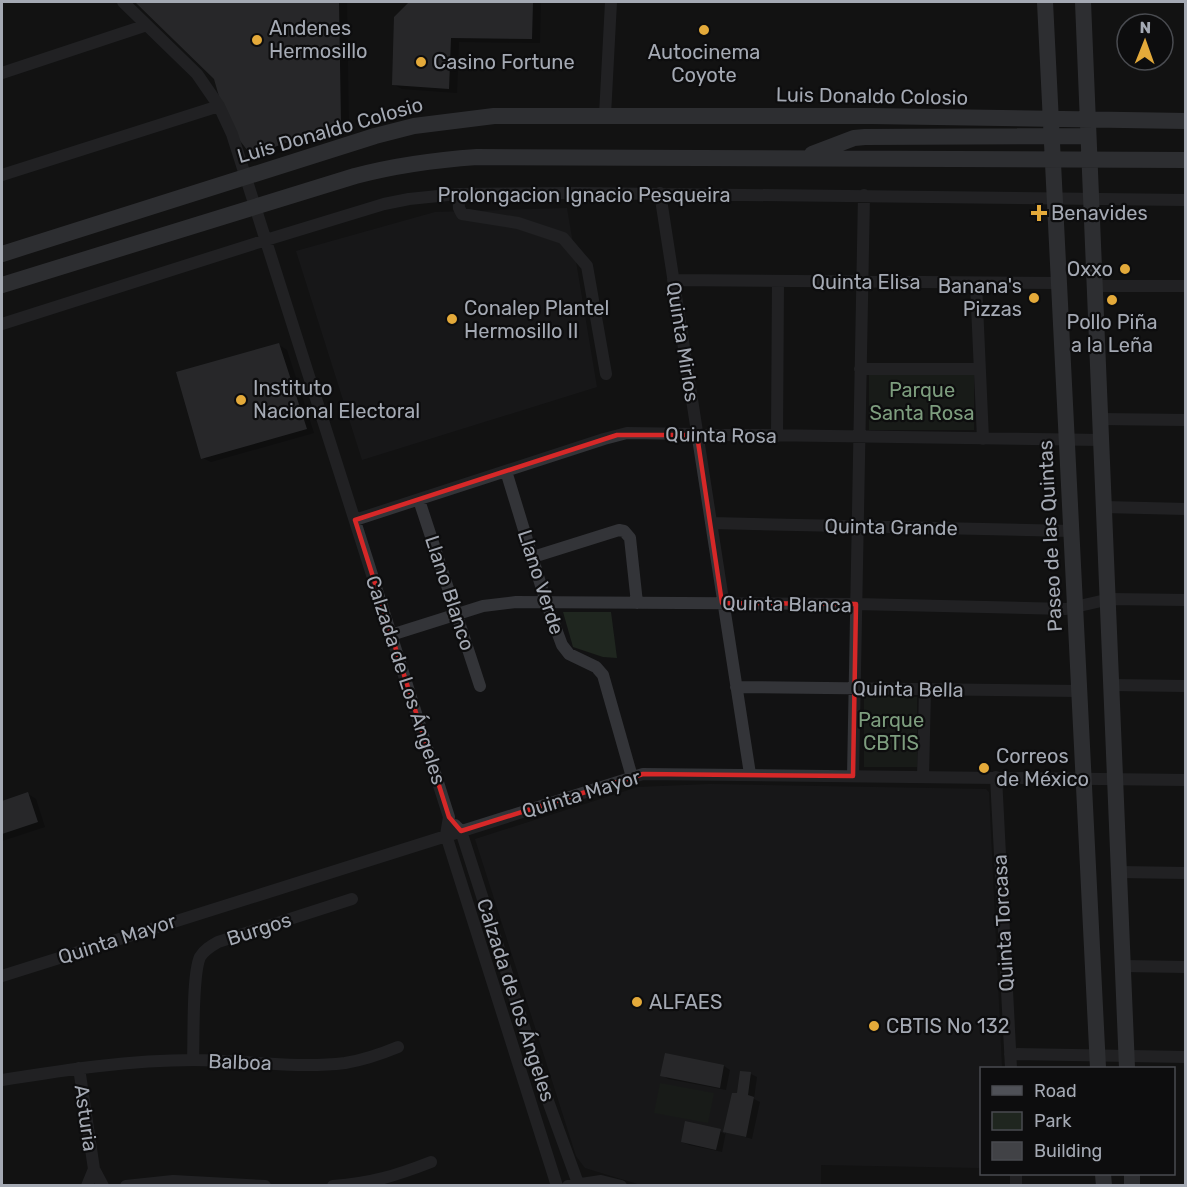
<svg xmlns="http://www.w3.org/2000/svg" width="1187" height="1187" font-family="Rubik,sans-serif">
<rect width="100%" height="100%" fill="#121213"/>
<!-- built -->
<path fill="#1e1e20" d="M 567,208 L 597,387 L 362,460 L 296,251 L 435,212 Z
M 710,784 L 986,789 L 989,792 L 1002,1068 L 982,1068 L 981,1168 L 821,1165 L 821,1185 L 644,1186 L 585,1168 L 576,1156 L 475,839 L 638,787 Z"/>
<!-- green -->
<path fill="#1f261f" d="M 869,372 L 974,373 L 974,430 L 869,430 Z
M 563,612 L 611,612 L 617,658 L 603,657 L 573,647 Z
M 864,696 L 917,697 L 917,767 L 864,767 Z
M 660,1083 L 714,1093 L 708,1123 L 654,1113 Z"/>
<!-- shadow -->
<path fill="#0007" d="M 138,2 L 347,2 L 349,129 L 261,159 L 252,154 L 216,78 Z
M 411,2 L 541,2 L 540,43 L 459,42 L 457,93 L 402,89 L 393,84 L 395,18 Z
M 279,345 L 287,350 L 314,433 L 211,462 L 203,458 Z
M 28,794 L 36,799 L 45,827 L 2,841 L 2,802 Z
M 724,1066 L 730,1070 L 726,1090 L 668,1079 L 662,1075 Z
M 751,1074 L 757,1077 L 754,1099 L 760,1102 L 752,1139 L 726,1132 L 722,1152 L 689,1145 L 682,1142 L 720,1131 L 725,1134 L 733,1094 L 738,1095 Z"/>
<!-- building -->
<path fill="#414246" d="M 135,2 L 339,2 L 341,124 L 251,155 L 227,124 L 214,79 Z
M 409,2 L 533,2 L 532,39 L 451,38 L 449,89 L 392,85 L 394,17 Z
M 279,343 L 307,429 L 201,459 L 176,372 Z
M 28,792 L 38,822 L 2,834 L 2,801 Z
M 665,1053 L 724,1065 L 720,1088 L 660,1076 Z
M 740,1071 L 751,1072 L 748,1095 L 754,1097 L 746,1137 L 723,1132 L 732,1093 L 737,1093 Z
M 685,1121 L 721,1129 L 716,1150 L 681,1142 Z"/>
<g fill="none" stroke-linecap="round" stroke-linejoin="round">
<!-- minor -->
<path stroke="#333438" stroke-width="12" d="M 123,2 L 197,74 L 219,106 L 232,134 L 449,817 L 446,835 L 557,1186
M 2,73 L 147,25
M 605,115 L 611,2
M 2,175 L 219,106
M 660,193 L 750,774
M 458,194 L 459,208 L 462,214 L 518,223 L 563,238 L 587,266 L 606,374
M 673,280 L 1059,283
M 976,283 L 983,439
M 1094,286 L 1186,286
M 2,324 L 266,240 L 384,204 L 409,199 L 458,194 L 578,193 L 1186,200
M 860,369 L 980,369
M 1100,419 L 1186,420
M 777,436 L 778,281
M 506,471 L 546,602 L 562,645 L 569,654 L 596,667 L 603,675 L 632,777
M 419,500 L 480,686
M 1104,507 L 1186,509
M 355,520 L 604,439 L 627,433 L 1101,440
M 711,523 L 1071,531
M 533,557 L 619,530 L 624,531 L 630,538 L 637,603
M 391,635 L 483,606 L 516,602 L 856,604 L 1066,609 L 1110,599 L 1186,600
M 1111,685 L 1186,686
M 736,687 L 1079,691
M 853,776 L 864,195
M 923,777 L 925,689
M 996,777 L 1011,1068
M 455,825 L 461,831 L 548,1101 L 579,1186
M 1119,872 L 1186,873
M 1123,966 L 1186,967
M 2,976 L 643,774 L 1186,780
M 1010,1054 L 1186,1057
M 193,1060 C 194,1037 192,975 200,957 C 204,950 211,946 218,942 L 352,899
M 79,1068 L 94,1169 L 103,1186
M 2,1080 C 65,1070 129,1060 194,1060 C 244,1060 295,1069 345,1063 C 364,1060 381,1054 398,1047
M 1016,1174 L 1016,1186
M 87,1186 L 94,1169
M 126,1186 L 173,1181 L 265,1186
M 333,1186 C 372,1183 395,1176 431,1162
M 568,1186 L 601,1181 L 621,1186"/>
<!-- major -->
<path stroke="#4f5157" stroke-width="16" d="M 1045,2 L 1098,1068
M 1083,2 L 1127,1068
M 812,154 L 854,138 L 865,137 L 1088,136
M 2,254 L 375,136 L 414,126 L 494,116 L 872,116 L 1186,121
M 2,285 L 355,176 C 397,165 434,160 477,157 L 1186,160
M 1103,1174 L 1104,1186
M 1132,1174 L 1132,1186"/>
</g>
<!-- marked area -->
<path d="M0 0H1187V1187H0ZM 617,435 L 697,435 L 722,603 L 856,604 L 853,776 L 643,774 L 461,831 L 449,817 L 355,520 Z" fill="#121213" fill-opacity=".55" fill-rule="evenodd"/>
<path fill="none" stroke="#d62828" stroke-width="4.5" stroke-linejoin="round" d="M 617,435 L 697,435 L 722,603 L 856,604 L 853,776 L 643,774 L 461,831 L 449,817 L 355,520 Z"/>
<!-- markers -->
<g fill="#e4aa3a" stroke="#0d0d0e" stroke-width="2">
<circle cx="704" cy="30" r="6"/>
<circle cx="257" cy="40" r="6"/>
<circle cx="421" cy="62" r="6"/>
<path d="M1036 204h6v6h6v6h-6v6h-6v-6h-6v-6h6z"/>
<circle cx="1125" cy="269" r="6"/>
<circle cx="1034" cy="298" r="6"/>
<circle cx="1112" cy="300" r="6"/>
<circle cx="452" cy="319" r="6"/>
<circle cx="241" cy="400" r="6"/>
<circle cx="984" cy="768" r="6"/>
<circle cx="637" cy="1002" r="6"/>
<circle cx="874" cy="1026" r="6"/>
</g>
<g text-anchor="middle" stroke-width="4.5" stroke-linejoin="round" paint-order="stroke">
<!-- poi labels -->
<g font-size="20" fill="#a4a9b3" stroke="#0d0d0e" text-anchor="start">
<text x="269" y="35">Andenes<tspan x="269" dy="23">Hermosillo</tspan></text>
<text x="704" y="59" text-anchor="middle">Autocinema<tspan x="704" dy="23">Coyote</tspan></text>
<text x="433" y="69">Casino Fortune</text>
<text x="1051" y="220">Benavides</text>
<text x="1113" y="276" text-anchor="end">Oxxo</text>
<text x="1022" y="293" text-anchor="end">Banana's<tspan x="1022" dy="23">Pizzas</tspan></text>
<text x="464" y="315">Conalep Plantel<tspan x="464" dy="23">Hermosillo II</tspan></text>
<text x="1112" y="329" text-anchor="middle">Pollo Piña<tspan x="1112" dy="23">a la Leña</tspan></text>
<text x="253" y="395">Instituto<tspan x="253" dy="23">Nacional Electoral</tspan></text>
<text x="996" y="763">Correos<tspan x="996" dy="23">de México</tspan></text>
<text x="649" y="1009">ALFAES</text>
<text x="886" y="1033">CBTIS No 132</text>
</g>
<!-- street labels -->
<g font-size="20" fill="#a4a9b3" stroke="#0d0d0e">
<text transform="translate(872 96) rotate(1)" y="7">Luis Donaldo Colosio</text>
<text transform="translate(330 130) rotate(-16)" y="7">Luis Donaldo Colosio</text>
<text x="584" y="202">Prolongacion Ignacio Pesqueira</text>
<text x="866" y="289">Quinta Elisa</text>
<text transform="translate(683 342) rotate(81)" y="7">Quinta Mirlos</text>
<text transform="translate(721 435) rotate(1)" y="7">Quinta Rosa</text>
<text transform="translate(891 527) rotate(1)" y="7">Quinta Grande</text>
<text transform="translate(1050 536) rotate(-93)" y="7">Paseo de las Quintas</text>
<text transform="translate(541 582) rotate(72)" y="7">Llano Verde</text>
<text transform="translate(450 593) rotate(72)" y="7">Llano Blanco</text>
<text transform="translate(787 604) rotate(1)" y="7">Quinta Blanca</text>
<text transform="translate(406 680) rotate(72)" y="7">Calzada de Los Ángeles</text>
<text transform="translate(908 689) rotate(1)" y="7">Quinta Bella</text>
<text transform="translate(581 794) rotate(-17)" y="7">Quinta Mayor</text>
<text transform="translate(1003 923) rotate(-93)" y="7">Quinta Torcasa</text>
<text transform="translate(259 929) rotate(-18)" y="7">Burgos</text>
<text transform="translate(117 939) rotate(-18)" y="7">Quinta Mayor</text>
<text transform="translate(516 1000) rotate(72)" y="7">Calzada de los Ángeles</text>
<text transform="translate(240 1062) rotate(2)" y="7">Balboa</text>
<text transform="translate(86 1118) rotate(82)" y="7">Asturia</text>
</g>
<!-- park labels -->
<g font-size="20" fill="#7d9d7e" stroke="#0d0d0e">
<text x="922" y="397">Parque<tspan x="922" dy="23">Santa Rosa</tspan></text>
<text x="891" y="727">Parque<tspan x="891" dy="23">CBTIS</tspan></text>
</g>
</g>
<!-- border -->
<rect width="1187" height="1187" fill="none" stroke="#a4a9b3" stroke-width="6"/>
<!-- legend -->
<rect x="980" y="1067" width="195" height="108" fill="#0d0d0e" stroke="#494b50" stroke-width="1.5"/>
<rect x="992" y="1086" width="30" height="9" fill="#4f5157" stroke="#494b50" stroke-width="1.5"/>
<text x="1034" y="1097" font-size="18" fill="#a4a9b3">Road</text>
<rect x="992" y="1112" width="30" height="18" fill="#1f261f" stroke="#494b50" stroke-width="1.5"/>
<text x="1034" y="1127" font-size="18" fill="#a4a9b3">Park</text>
<rect x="992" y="1142" width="30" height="18" fill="#414246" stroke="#494b50" stroke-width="1.5"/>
<text x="1034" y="1157" font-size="18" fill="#a4a9b3">Building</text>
<!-- north arrow -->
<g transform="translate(1145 42) rotate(1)"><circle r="28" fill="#0d0d0e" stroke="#494b50" stroke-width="1.5"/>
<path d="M0-4.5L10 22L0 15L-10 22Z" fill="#e4aa3a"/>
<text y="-9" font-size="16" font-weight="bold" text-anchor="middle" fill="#a4a9b3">N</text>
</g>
</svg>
